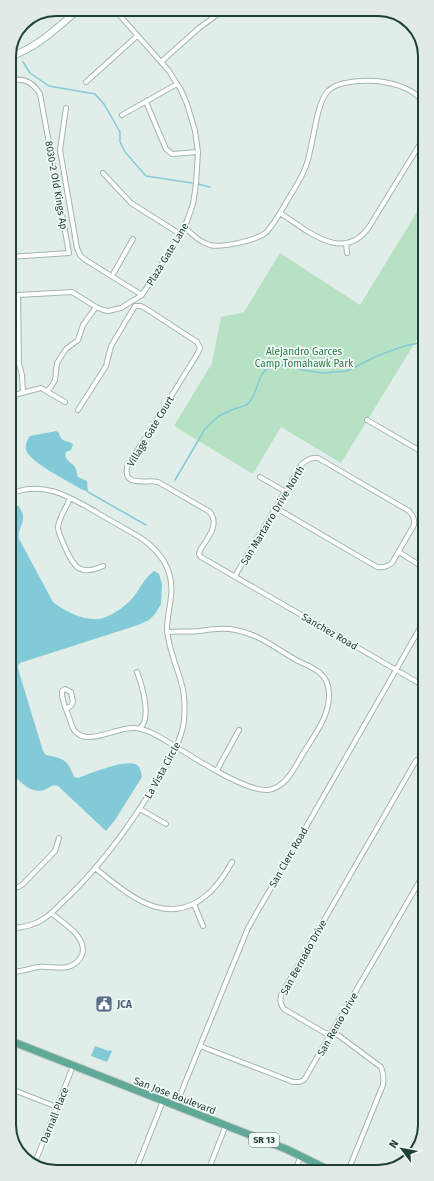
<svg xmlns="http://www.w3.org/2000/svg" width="434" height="1181" font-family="'Fira Sans',sans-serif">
<rect width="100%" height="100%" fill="#e1ede8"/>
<!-- green -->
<path fill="#b7e1c3" d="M 422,204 L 424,205 L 424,328 L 341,463 L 281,427 L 253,474 L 174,426 L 212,363 L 221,317 L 244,312 L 280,253 L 360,305 Z"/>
<!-- water -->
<path fill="#83cad9" d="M 56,431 L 59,433 C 61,442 66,440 73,444 L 71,450 L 66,452 C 64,460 70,461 75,467 C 77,470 76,473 78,477 L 87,481 L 88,492 L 81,489 C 70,482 29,462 26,450 C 25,445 27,440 30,436 Z
M 10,506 L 19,506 C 20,509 23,513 23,516 C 24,524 17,531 19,539 L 53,602 C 64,611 84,621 99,619 C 110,617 123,608 131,600 C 140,590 142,580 154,571 L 159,574 L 162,584 L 161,604 L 155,614 L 149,620 L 138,625 L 20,663 L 18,666 L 19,672 L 43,751 L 46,755 C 63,758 68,760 74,777 L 78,778 C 89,774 127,758 137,765 C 141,768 141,773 142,777 L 115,820 L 106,831 L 58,786 C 53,784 51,787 46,789 C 32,796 20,781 10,772 Z
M 95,1046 L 109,1051 L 110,1050 L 112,1051 L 107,1062 L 91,1056 Z"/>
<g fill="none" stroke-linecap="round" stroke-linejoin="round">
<!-- stream -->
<path stroke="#83cad9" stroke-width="1.5" d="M 23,62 L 30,73 L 49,86 L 95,94 L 104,104 L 120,132 L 120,142 L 125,152 L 146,176 L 192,183
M 198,184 L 210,187
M 175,480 L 205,429 L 219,416 L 234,409 L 247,405 L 253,397 L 261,376 L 265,370 L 276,366 L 284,365 L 294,366 L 302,370 L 323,373 L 347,371 L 377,356 L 404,346 L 424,342
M 88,492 L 146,525"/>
<!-- street casing -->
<g stroke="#a3b6b0" stroke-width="6">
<path id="street" d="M 301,9 L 307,11 L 323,12 L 325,9
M 356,10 L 376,9
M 9,58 L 15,79
M 161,62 L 199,28 L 225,9
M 9,81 C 23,77 33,82 40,94 L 69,253 L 9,257
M 86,82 L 137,36
M 146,102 L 166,149 L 172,154 L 198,152
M 66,108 L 60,150 L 77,248 L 80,255 L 84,259 L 142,295
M 122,115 L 177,84
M 103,173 L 131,203 L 180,234
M 280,213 C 307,230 343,264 369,227 L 423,139
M 184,226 C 191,234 200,242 210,245 C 221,248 252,241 262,235 C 265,234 267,232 269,229 C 276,221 282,210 287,201 C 294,189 303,177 307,163 C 313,146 316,103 328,91 C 337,81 364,80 377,81 C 394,83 413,88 423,102
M 346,243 L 347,253
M 112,276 L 133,239
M 47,391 L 51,387 L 55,380 L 57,363 L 66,349 L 78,340 L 83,325 L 96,307
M 23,393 L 22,375 L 19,364 L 18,295 L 72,292 L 96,307 L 103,310 L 108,311 L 121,308 L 142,295 L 174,245 L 187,221 L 193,204 L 196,184 L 198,152 L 195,131 L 187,104 L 181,90 L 169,71 L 114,9
M 10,396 L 41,388 L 65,402
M 78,410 L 106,366 L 111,346 L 135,306 L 141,306 L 148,310 L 197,342 L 200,348 L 198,353 L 127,467 C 123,488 147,479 158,482 L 210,512 C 220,525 207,539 200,550 L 199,554 L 201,557 L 424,686
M 367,420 L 424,453
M 260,477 L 286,492
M 10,494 C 43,480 68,496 96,512 C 111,521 126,529 141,538 C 161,552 174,571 171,596 C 170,608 167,618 167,629 C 168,647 176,664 181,682 C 185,694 185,708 184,721 C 181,743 168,762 157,781 C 132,823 105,861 69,896 C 61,903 54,912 45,918 C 35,925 22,928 10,928
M 70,498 C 67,507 59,517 58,527 C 58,533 62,539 64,545 C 73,566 79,577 103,566
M 399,552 L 424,568
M 235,576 L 301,465 C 306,460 311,457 318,458 L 409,511 C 413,516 415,519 414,525 L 392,563 C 387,567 383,568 377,567 L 276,508
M 137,672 C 142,685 152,718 140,728
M 66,709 L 71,706 L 73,702 L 71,692 L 65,689 L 62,691 C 61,699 66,709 69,717 C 71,722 72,730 77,733 C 90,745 119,726 135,728 C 147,729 158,736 168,742 C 190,755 245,792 268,790 C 285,788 294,769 301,757 C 312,738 330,717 329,694 C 329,686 326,678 320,673 C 313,667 306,665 298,661 C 275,648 258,633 230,629 C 220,628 211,629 200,631 C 189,632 178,631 167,632
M 217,770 L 239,730
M 140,809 L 166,824
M 95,868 C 110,880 126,894 143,902 C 184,922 213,897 232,862
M 10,888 L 18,887 L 23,884 L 55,851 L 59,838
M 194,904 L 203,926
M 10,972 C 21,972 28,969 38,967 C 48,966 58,969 68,967 C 75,965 79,961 82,955 C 88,937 63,923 51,913
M 200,1046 L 293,1082 L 299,1082 L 304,1080 L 425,872
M 11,1089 L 57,1107
M 176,1105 L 248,928 L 424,621
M 34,1165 L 73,1066
M 208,1171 L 226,1125
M 295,1171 L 301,1155
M 348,1171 L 383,1085 C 384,1078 384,1074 381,1067 L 338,1035 L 325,1033 L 284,1009 C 280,1004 280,1001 281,995 L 414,764 L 417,760 L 424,758
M 135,1172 L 163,1101"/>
</g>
<!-- secondary casing -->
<g stroke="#9ebab1" stroke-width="8">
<path id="secondary" d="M 9,57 C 37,48 57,28 79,9"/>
</g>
<!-- primary casing -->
<g stroke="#c0cac7" stroke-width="9">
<path id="primary" d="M 11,1041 L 286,1149 L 331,1171"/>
</g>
<!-- street -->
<use href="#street" stroke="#fff" stroke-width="4"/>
<!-- secondary -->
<use href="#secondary" stroke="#fff" stroke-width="6"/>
<!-- primary -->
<use href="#primary" stroke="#60a897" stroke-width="7"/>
</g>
<!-- icons -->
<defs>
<g id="civic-square" transform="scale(0.9)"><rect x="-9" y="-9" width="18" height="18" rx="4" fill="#5c6f8a" stroke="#f2f9f6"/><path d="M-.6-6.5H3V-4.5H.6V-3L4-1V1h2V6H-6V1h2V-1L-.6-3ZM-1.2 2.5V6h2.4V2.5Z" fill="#fff"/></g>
</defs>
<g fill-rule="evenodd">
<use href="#civic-square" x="104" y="1004"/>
</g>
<g text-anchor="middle" stroke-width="3.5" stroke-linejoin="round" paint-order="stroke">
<!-- shield labels -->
<rect fill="#f2f9f6" stroke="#5e7871" stroke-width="1" x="249" y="1133" width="30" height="14" rx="3"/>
<g font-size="9" font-weight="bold" fill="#1f4038">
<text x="264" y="1143">SR 13</text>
</g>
<!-- street labels -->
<g font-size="10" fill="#1f4038" stroke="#f2f9f6">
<text transform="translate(57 185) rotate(80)" y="4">8030-2 Old Kings Ap</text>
<text transform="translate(167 254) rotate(-59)" y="4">Plaza Gate Lane</text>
<text transform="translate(150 431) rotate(-59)" y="4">Village Gate Court</text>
<text transform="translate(272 515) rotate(-59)" y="4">San Martarro Drive North</text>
<text transform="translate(330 631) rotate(30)" y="4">Sanchez Road</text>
<text transform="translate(162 770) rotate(-61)" y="4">La Vista Circle</text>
<text transform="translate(288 857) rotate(-60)" y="4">San Clerc Road</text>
<text transform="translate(303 957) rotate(-61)" y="4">San Bernado Drive</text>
<text transform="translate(337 1024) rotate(-60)" y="4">San Remo Drive</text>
<text transform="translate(175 1095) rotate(21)" y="4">San Jose Boulevard</text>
<text transform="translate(54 1115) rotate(-68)" y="4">Darnall Place</text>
</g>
<!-- park labels -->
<g font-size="10" fill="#257c48" stroke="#f2f9f6">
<text x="304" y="355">Alejandro Garces<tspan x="304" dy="12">Camp Tomahawk Park</tspan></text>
</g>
<!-- service labels -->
<g font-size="10" font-weight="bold" fill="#4e5e75" stroke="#f2f9f6" text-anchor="start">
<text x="117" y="1008">JCA</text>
</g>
</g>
<!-- crop -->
<path d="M0 0H434V1181H0ZM56 16H378A40 40 0 0 1 418 56V1125A40 40 0 0 1 378 1165H56A40 40 0 0 1 16 1125V56A40 40 0 0 1 56 16Z" fill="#e1eae7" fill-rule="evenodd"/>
<path fill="none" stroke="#1f4038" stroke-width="2" d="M56 16H378A40 40 0 0 1 418 56V1125A40 40 0 0 1 378 1165H56A40 40 0 0 1 16 1125V56A40 40 0 0 1 56 16Z"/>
<!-- north arrow -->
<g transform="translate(402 1149) rotate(302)" stroke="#f2f9f6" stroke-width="3" paint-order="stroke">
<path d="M0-3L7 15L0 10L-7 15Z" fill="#1f4038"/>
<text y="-6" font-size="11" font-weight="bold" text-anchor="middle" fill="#1f4038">N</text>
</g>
</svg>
